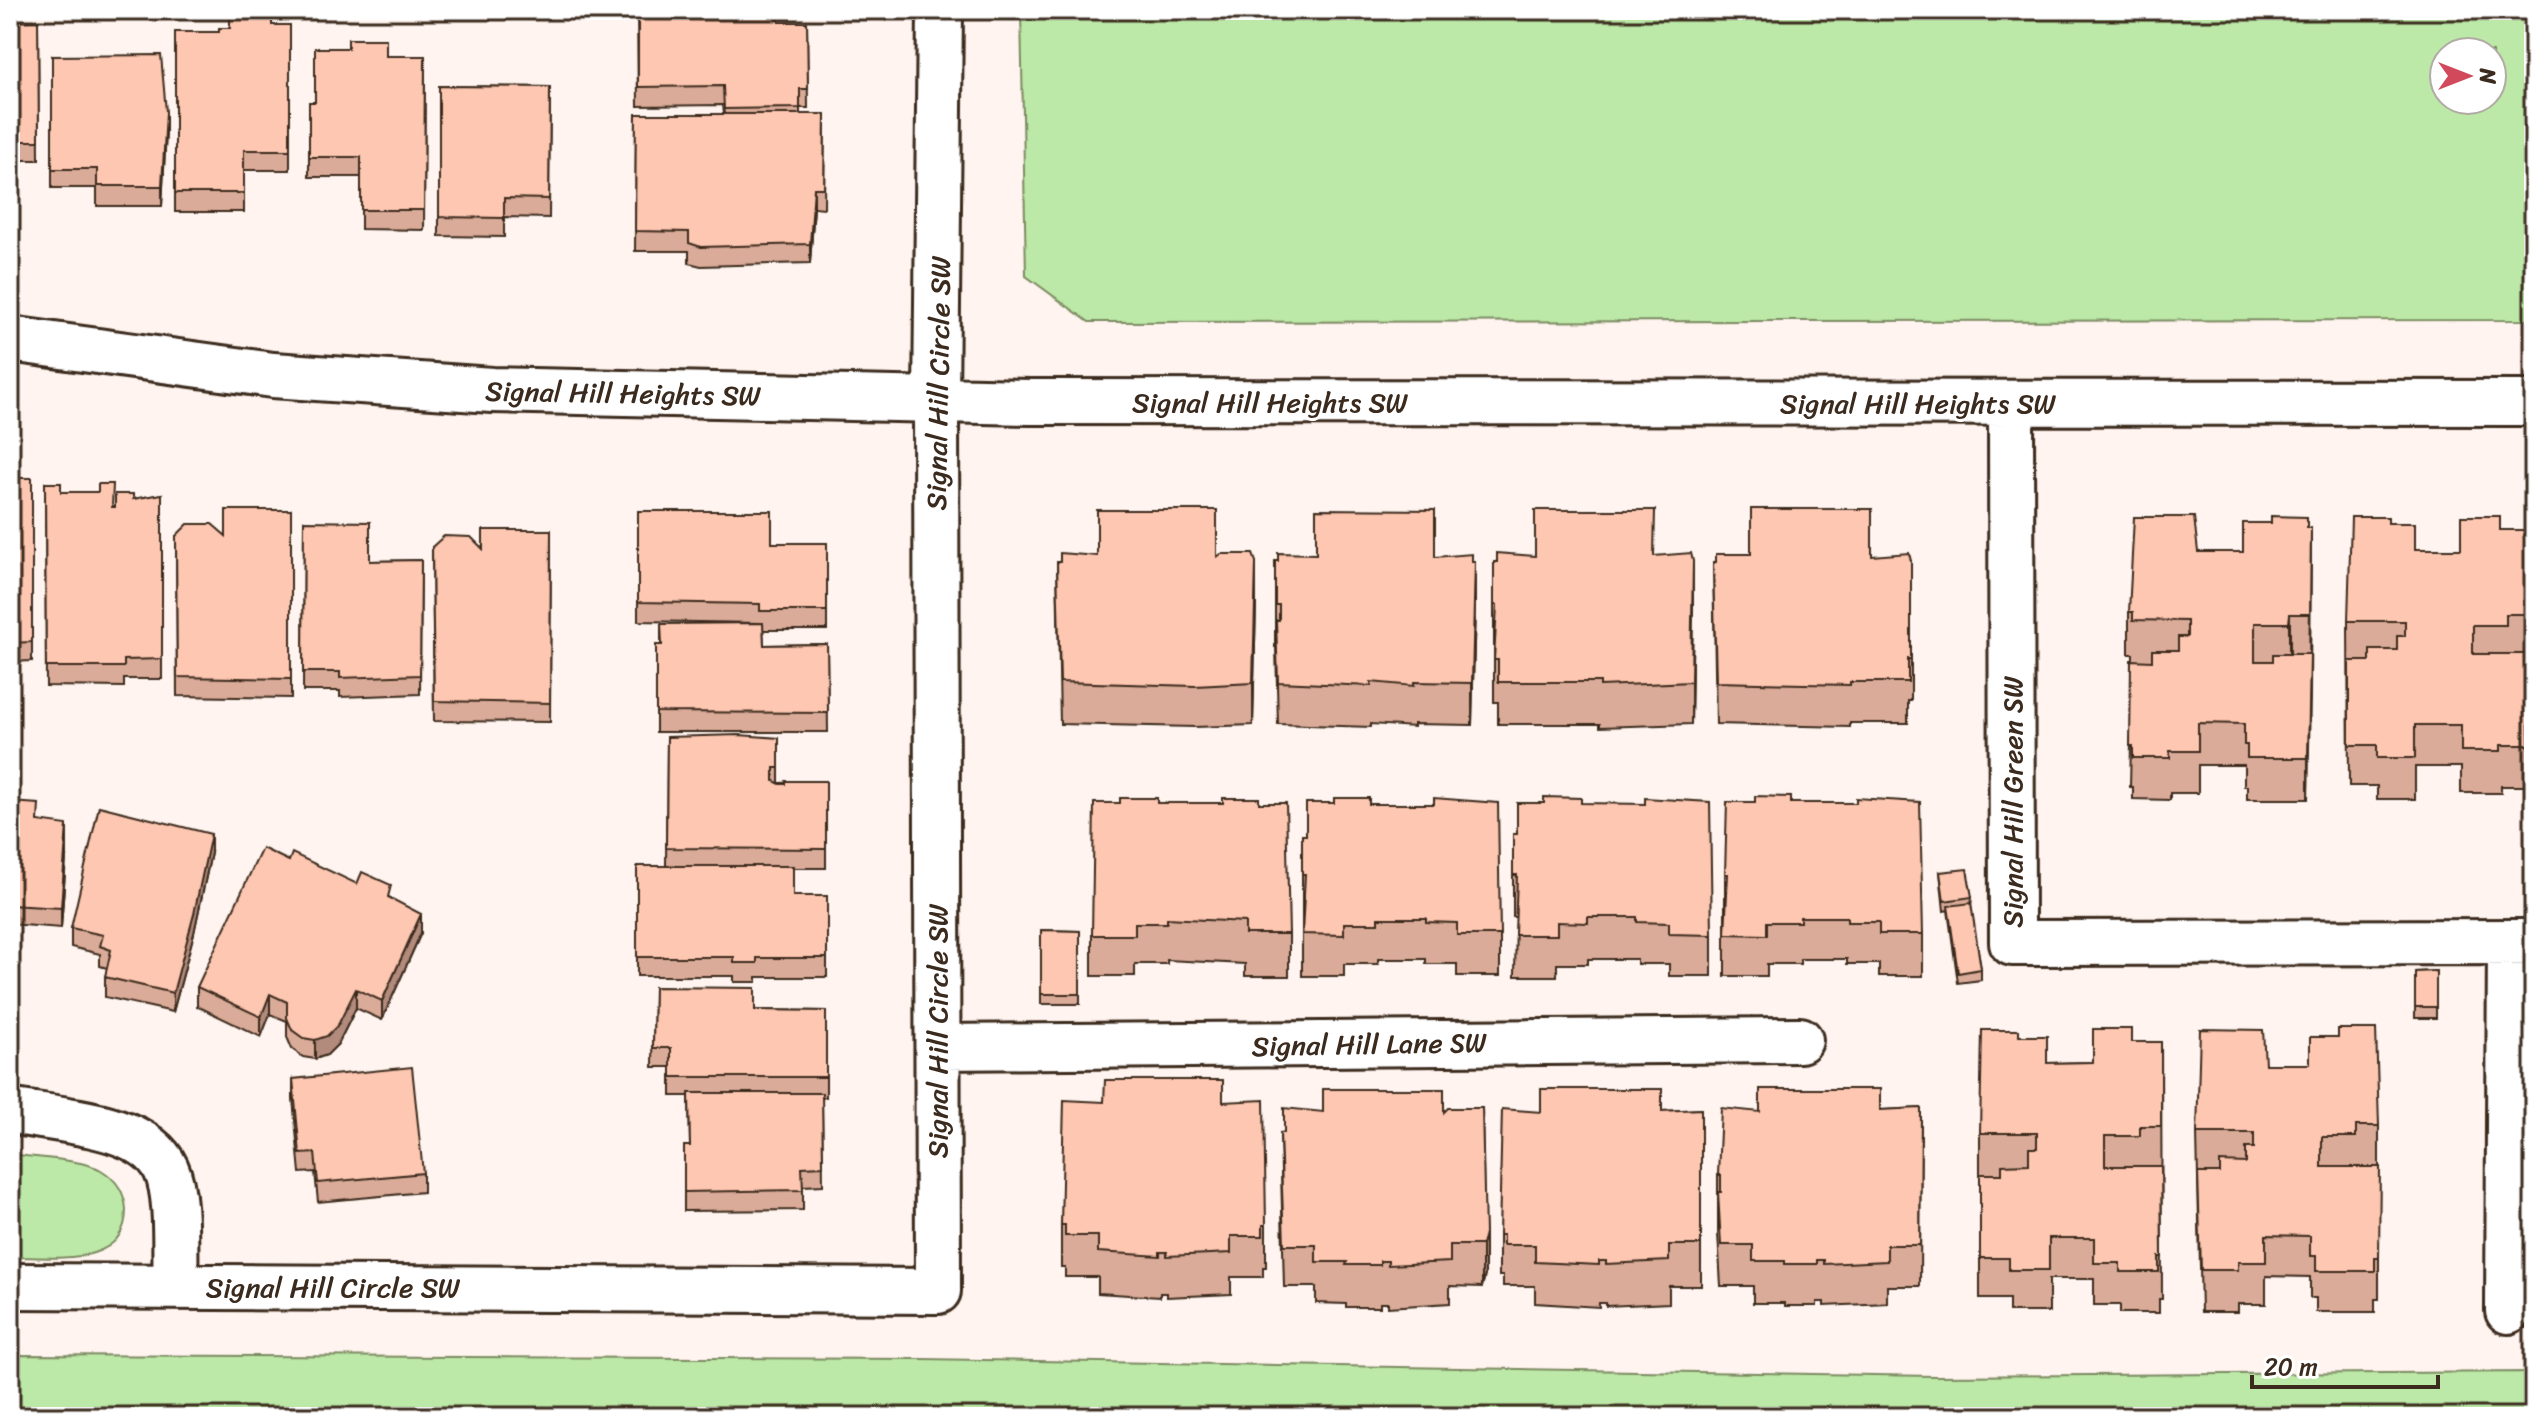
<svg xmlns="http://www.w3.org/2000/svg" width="2544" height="1427" font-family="Sriracha,sans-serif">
<rect width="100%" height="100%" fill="#fff4ef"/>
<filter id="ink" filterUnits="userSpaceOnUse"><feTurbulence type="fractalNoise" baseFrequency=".0125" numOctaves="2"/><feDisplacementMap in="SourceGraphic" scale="16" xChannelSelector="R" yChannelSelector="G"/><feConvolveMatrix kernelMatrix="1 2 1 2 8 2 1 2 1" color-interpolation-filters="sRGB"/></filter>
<g filter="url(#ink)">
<!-- green -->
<path fill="#bce9a7" stroke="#7c8a62" stroke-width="2" fill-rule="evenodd" d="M 1021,10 L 2534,10 L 2534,320 L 1089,322 L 1026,276 ZM 2444,52 L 2492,52 L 2492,100 L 2444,100 Z
M 10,1154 C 34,1158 82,1159 101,1170 C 116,1179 125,1193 126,1210 C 126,1270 48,1256 10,1257 Z
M 10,1355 L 922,1359 L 1935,1376 L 2534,1372 L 2534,1417 L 10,1417 Z"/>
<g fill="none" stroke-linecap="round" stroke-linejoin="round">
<!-- minor casing -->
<g stroke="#3b2a1e" stroke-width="50">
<path id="minor" d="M 10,339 L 273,375 L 492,390 L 1030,402 L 2534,403
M 2011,403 L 2012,943 L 2534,942
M 938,1047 L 1800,1040
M 10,1111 C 55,1120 145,1122 166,1169 C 179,1197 174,1253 176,1286
M 10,1286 L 938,1291 L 936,401 L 940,10
M 2508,1311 L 2510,942"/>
</g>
<!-- minor -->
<use href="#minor" stroke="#fff" stroke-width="44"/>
</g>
<!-- wall -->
<path fill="#daab98" stroke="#3b2a1e" stroke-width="2" d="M 637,10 L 779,22 L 807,22 L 808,108 L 800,108 L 800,114 L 825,114 L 824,208 L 814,207 L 810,263 L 701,266 L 689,263 L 689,251 L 635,251 L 636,114 L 724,114 L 723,105 L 638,106 Z
M 38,21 L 39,160 L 10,160 L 10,22 Z
M 272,25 L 290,25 L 290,170 L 244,170 L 244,212 L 175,212 L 175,32 L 219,32 L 230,28 Z
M 52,56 L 166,131 L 162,206 L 97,206 L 97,188 L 52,188 Z
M 386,56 L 425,56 L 424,230 L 361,229 L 361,177 L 309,177 L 309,102 L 315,102 Z
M 439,86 L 550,87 L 549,218 L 504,217 L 504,237 L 439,236 Z
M 10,478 L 32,478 L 32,661 L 10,662 Z
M 45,483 L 61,492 L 113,507 L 133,499 L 162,494 L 162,679 L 124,679 L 124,687 L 46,686 Z
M 291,510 L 291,698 L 177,696 L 176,536 L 226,536 Z
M 638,511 L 772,543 L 827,543 L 827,630 L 763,630 L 764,645 L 827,644 L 828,732 L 656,732 L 656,645 L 661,645 L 661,624 L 760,623 L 638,621 Z
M 304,521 L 370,561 L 421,560 L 420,694 L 340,697 L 340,691 L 303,691 Z
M 2388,523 L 2415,549 L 2461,549 L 2500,530 L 2529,530 L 2529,656 L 2528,656 L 2529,786 L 2501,786 L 2501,793 L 2461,793 L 2461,767 L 2415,767 L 2415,799 L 2377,799 L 2377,786 L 2349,786 L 2348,621 Z
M 2307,528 L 2311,528 L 2308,799 L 2247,799 L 2247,786 L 2244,786 L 2244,765 L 2198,765 L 2198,793 L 2170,793 L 2170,800 L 2133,799 L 2133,787 L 2130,787 L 2133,654 L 2129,654 L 2129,612 L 2198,552 L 2243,552 Z
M 551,530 L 550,722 L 434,721 L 432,547 L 483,549 Z
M 1751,554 L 1872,556 L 1911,561 L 1911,701 L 1908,701 L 1908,723 L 1850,723 L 1850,727 L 1716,724 L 1713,562 Z
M 1097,556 L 1217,557 L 1256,603 L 1253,725 L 1195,727 L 1060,724 L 1057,562 Z
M 1535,556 L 1655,556 L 1693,603 L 1691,724 L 1600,727 L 1600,724 L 1498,724 L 1498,702 L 1494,702 L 1494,562 Z
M 1435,557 L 1475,603 L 1472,725 L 1414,724 L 1414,727 L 1371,724 L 1371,727 L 1278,724 L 1276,647 L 1275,647 L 1275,561 Z
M 667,737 L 779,738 L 779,783 L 826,781 L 826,868 L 793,868 L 793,896 L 827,896 L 827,977 L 757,977 L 757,982 L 734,982 L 734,976 L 637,976 L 637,866 L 666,866 Z
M 10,802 L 39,821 L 67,844 L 61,928 L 10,924 Z
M 1157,803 L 1259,803 L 1289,934 L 1289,976 L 1245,976 L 1245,964 L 1167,960 L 1167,964 L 1135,964 L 1135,976 L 1092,976 L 1092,935 Z
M 1581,803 L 1712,935 L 1712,976 L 1669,976 L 1669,964 L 1637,964 L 1637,959 L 1588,959 L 1588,964 L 1557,964 L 1557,976 L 1515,976 L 1516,917 L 1513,917 L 1513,834 L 1517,834 Z
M 1791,803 L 1923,934 L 1923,976 L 1879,976 L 1879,964 L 1847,964 L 1847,959 L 1800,959 L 1800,964 L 1767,964 L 1767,976 L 1725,976 L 1725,874 Z
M 1302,835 L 1306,835 L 1500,935 L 1500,976 L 1457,976 L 1457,964 L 1426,964 L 1426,959 L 1378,959 L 1378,964 L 1344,964 L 1344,976 L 1302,976 Z
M 211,853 L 194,933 L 173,1012 L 105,997 L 105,977 L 107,968 L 100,966 L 100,954 L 71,947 L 71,928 Z
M 289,861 L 357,884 L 391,898 L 421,933 L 382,1020 L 356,1008 L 338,1044 L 327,1055 L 315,1059 L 303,1057 L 292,1049 L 287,1037 L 287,1021 L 270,1014 L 261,1037 L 197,1006 L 197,987 Z
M 1940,872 L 1972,897 L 1971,907 L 1981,969 L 1981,980 L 1958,983 L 1948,910 L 1944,911 Z
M 1041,930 L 1080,931 L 1080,1004 L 1041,1004 Z
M 2436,971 L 2436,1018 L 2415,1018 L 2415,972 Z
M 654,987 L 755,1010 L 826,1011 L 826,1097 L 822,1097 L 823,1185 L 803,1186 L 803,1210 L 684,1211 L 684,1146 L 690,1146 L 689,1096 L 671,1096 L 671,1067 L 653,1067 Z
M 2019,1036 L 2047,1063 L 2093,1062 L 2132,1042 L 2161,1042 L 2162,1299 L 2159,1299 L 2159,1313 L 2120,1313 L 2120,1305 L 2094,1305 L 2094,1279 L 2049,1279 L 2049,1312 L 2009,1312 L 2009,1299 L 1980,1299 L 1980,1133 Z
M 2265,1064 L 2379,1126 L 2379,1299 L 2375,1299 L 2375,1312 L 2316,1312 L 2316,1298 L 2310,1298 L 2310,1277 L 2266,1276 L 2266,1304 L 2238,1304 L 2238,1312 L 2201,1312 L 2197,1133 Z
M 293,1079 L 423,1173 L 423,1192 L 318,1202 L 315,1172 L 300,1173 L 293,1099 Z
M 1104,1102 L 1223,1102 L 1266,1225 L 1266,1267 L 1263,1267 L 1263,1277 L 1231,1277 L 1231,1294 L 1167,1297 L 1167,1293 L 1160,1293 L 1160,1297 L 1098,1293 L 1098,1277 L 1065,1277 L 1065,1267 L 1061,1267 L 1061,1225 Z
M 1482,1108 L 1485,1275 L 1482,1287 L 1450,1286 L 1450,1303 L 1388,1307 L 1388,1303 L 1380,1303 L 1380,1307 L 1346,1307 L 1346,1304 L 1316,1303 L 1316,1287 L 1284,1287 L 1280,1133 L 1444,1112 Z
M 1921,1108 L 1920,1286 L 1887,1286 L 1887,1303 L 1824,1306 L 1824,1302 L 1817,1302 L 1817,1306 L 1785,1306 L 1785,1303 L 1753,1303 L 1753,1286 L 1721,1286 L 1718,1234 L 1718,1175 L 1760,1112 L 1880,1110 Z
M 1701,1109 L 1701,1286 L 1669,1286 L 1669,1303 L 1606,1306 L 1606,1303 L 1599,1303 L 1599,1307 L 1535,1303 L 1535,1286 L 1503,1286 L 1503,1276 L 1499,1276 L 1499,1235 L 1541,1112 L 1662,1111 Z"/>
<!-- shaded-wall -->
<path fill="#b28b7c" stroke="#3b2a1e" stroke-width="2" d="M 166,112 L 166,131 L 162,206 L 162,186 Z
M 814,188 L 814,207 L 810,263 L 810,244 Z
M 2311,528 L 2310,696 L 2308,799 L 2308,758 Z
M 1475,561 L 1475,603 L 1472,725 L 1472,683 Z
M 1693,561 L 1693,603 L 1691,724 L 1691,682 Z
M 1256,562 L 1256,603 L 1253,725 L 1253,683 Z
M 2290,614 L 2290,656 L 2289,665 L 2289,623 Z
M 67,825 L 67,844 L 61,928 L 61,908 Z
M 211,834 L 211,853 L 194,933 L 173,1012 L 173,993 Z
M 421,914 L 421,933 L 382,1020 L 382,1001 Z
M 356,989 L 356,1008 L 338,1044 L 327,1055 L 315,1059 L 315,1040 Z
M 270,994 L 270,1014 L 261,1037 L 261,1017 Z
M 1485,1234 L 1485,1275 L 1482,1287 L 1482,1245 Z"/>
<!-- building -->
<path fill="#fec7b1" stroke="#3b2a1e" stroke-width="2" d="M 638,10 L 778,10 L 779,22 L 807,22 L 808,89 L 800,89 L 800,108 L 724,109 L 723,86 L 638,87 Z
M 230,15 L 272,15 L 272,25 L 290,25 L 290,150 L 244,150 L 244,193 L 175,193 L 175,32 L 219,32 L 219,28 L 230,28 Z
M 38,21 L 39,141 L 10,141 L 10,22 Z
M 348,39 L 386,39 L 386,56 L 425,56 L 424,210 L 361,210 L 361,157 L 309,157 L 309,102 L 315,102 L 315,48 L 348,48 Z
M 161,55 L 166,112 L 162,186 L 97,186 L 97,169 L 52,169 L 52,56 Z
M 439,86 L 550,87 L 549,199 L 504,198 L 504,218 L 439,217 Z
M 636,114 L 825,114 L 824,188 L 814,188 L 810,244 L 701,247 L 689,243 L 689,232 L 635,231 Z
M 10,478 L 32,478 L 32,642 L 10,643 Z
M 45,483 L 61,483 L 61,492 L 98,492 L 98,484 L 113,484 L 112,507 L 115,507 L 115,494 L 133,494 L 133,499 L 162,494 L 162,659 L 124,660 L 124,667 L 46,667 Z
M 1316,509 L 1435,510 L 1435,557 L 1472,554 L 1472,561 L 1475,561 L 1472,683 L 1414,682 L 1414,686 L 1371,682 L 1371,686 L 1278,682 L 1276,620 L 1279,620 L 1279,605 L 1275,605 L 1275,561 L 1278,561 L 1278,553 L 1316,554 Z
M 1751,509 L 1872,509 L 1872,556 L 1909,553 L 1911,561 L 1911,659 L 1908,659 L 1908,682 L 1850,682 L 1850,685 L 1716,682 L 1713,562 L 1716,562 L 1716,554 L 1751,554 Z
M 226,510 L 291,510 L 291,679 L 177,677 L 176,536 L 188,524 L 212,524 L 226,536 Z
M 1097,510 L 1217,510 L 1217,557 L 1221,554 L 1253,554 L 1256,562 L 1253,683 L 1195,686 L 1060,682 L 1057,562 L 1060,562 L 1060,553 L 1097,556 Z
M 1535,510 L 1655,510 L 1654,556 L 1691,553 L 1693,561 L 1691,682 L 1600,686 L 1600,682 L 1498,682 L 1498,660 L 1494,660 L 1497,605 L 1494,605 L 1494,562 L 1497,562 L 1497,553 L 1535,556 Z
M 638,511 L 772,511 L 772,543 L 827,543 L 827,611 L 760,611 L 760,604 L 638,602 Z
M 2271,516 L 2307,517 L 2307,528 L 2311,528 L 2310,614 L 2290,614 L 2289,623 L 2255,623 L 2255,661 L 2273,661 L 2273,654 L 2310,654 L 2308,758 L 2247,758 L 2247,745 L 2244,745 L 2244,724 L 2198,723 L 2198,751 L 2170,751 L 2170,758 L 2133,758 L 2133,746 L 2130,746 L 2131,660 L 2152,661 L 2152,650 L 2178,650 L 2178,637 L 2187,637 L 2187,621 L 2133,620 L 2133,612 L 2129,612 L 2134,517 L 2194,517 L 2198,552 L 2243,552 L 2243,523 L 2271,523 Z
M 2461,516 L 2500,516 L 2500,530 L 2529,530 L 2529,614 L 2506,614 L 2506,625 L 2473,625 L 2473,654 L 2528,654 L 2529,745 L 2501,745 L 2501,751 L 2461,751 L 2461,725 L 2415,725 L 2415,758 L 2377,758 L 2377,745 L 2349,745 L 2349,661 L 2370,661 L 2370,650 L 2397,650 L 2397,636 L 2405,636 L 2405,621 L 2348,621 L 2351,517 L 2388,517 L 2388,523 L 2415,523 L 2415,549 L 2461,549 Z
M 304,521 L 370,522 L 370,561 L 421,560 L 420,675 L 340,678 L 340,672 L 303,672 Z
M 483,530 L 551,530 L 550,703 L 434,701 L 432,547 L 444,536 L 471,537 L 483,549 Z
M 763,623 L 764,645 L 827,644 L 828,713 L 656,712 L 656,645 L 662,645 L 661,624 Z
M 739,735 L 779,738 L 779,768 L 774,768 L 774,781 L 780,784 L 786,784 L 786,781 L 826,781 L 826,849 L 666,848 L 667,737 Z
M 1755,796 L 1791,797 L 1791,803 L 1856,803 L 1856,798 L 1920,802 L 1923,934 L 1879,934 L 1879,922 L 1847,922 L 1847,917 L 1800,917 L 1800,922 L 1767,922 L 1767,935 L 1725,934 L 1728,874 L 1725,874 L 1727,802 L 1755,802 Z
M 1544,797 L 1581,798 L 1581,803 L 1645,804 L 1645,798 L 1710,802 L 1712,935 L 1669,934 L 1669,923 L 1637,922 L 1637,917 L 1588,917 L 1588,923 L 1557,922 L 1557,935 L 1515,935 L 1517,875 L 1513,875 L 1513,834 L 1517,834 L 1517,803 L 1544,803 Z
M 1120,798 L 1157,798 L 1157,803 L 1223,803 L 1223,798 L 1259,798 L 1259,803 L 1286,803 L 1289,934 L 1245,934 L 1245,922 L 1167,918 L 1167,923 L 1135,923 L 1135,935 L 1092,935 L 1094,803 L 1120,803 Z
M 1334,798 L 1369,798 L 1369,804 L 1434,804 L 1434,798 L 1498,803 L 1500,935 L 1457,935 L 1457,923 L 1426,922 L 1426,918 L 1378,918 L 1378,923 L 1344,923 L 1344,935 L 1302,934 L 1305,874 L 1302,874 L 1302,835 L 1306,835 L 1306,803 L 1334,803 Z
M 10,802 L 39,804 L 38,821 L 67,825 L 61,908 L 10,905 Z
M 99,806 L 211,834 L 194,914 L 173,993 L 105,977 L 111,950 L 100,946 L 103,935 L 71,928 Z
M 262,848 L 289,861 L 292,853 L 357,884 L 362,872 L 391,885 L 388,897 L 421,914 L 382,1001 L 356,989 L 338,1025 L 327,1036 L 315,1040 L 303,1038 L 292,1030 L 287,1018 L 287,1002 L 270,994 L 261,1017 L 197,987 Z
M 637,866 L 793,866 L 793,896 L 827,896 L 827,958 L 757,958 L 757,963 L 734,963 L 734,957 L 637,957 Z
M 1967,869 L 1972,897 L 1944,901 L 1940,872 Z
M 1971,903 L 1981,969 L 1958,973 L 1948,906 Z
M 1041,930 L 1080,931 L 1080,994 L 1041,994 Z
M 2436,971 L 2436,1007 L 2415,1007 L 2415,972 Z
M 654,987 L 755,988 L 755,1010 L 826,1011 L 826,1077 L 671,1077 L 671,1048 L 653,1048 Z
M 2093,1029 L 2132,1029 L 2132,1042 L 2161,1042 L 2161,1126 L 2140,1126 L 2140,1136 L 2105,1136 L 2105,1166 L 2161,1166 L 2162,1257 L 2159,1257 L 2159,1272 L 2120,1272 L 2120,1263 L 2094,1263 L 2094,1238 L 2049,1238 L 2049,1270 L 2009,1270 L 2009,1258 L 1980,1258 L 1980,1174 L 2002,1174 L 2002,1165 L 2029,1164 L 2029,1148 L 2037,1148 L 2037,1133 L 1980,1133 L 1982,1030 L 2019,1030 L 2019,1036 L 2047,1036 L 2047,1063 L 2093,1062 Z
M 2200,1029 L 2263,1030 L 2265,1064 L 2310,1064 L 2310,1037 L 2338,1037 L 2338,1029 L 2376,1029 L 2379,1126 L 2356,1126 L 2356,1137 L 2322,1137 L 2322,1167 L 2380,1167 L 2379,1258 L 2375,1258 L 2375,1271 L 2316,1271 L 2316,1256 L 2310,1256 L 2310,1236 L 2266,1235 L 2266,1262 L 2238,1262 L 2238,1270 L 2201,1270 L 2198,1173 L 2220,1173 L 2220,1162 L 2246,1163 L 2246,1148 L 2254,1148 L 2254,1133 L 2197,1133 Z
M 412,1067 L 423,1173 L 318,1183 L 315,1153 L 300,1154 L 293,1079 Z
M 1105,1080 L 1223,1080 L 1223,1102 L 1264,1100 L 1266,1225 L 1263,1225 L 1263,1236 L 1231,1236 L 1231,1253 L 1167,1256 L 1167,1252 L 1160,1252 L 1160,1256 L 1098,1252 L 1098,1236 L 1065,1236 L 1065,1225 L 1061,1225 L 1064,1100 L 1104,1102 Z
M 1323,1089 L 1444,1089 L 1444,1112 L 1448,1108 L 1482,1108 L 1485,1234 L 1482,1245 L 1450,1245 L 1450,1262 L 1388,1265 L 1388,1261 L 1380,1261 L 1380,1265 L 1346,1265 L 1347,1262 L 1316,1262 L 1316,1245 L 1284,1245 L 1280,1133 L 1284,1133 L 1284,1108 L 1323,1112 Z
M 1541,1089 L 1662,1089 L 1662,1111 L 1701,1109 L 1701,1245 L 1669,1245 L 1669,1261 L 1606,1264 L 1606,1261 L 1599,1261 L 1599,1265 L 1535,1262 L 1535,1245 L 1503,1245 L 1503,1235 L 1499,1235 L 1502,1109 L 1541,1112 Z
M 1760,1089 L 1880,1089 L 1880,1110 L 1921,1108 L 1920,1245 L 1887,1245 L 1887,1261 L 1824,1264 L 1824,1260 L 1817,1260 L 1817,1264 L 1785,1264 L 1785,1261 L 1753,1261 L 1753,1245 L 1721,1245 L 1718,1192 L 1721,1192 L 1721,1175 L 1718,1175 L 1721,1108 L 1760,1112 Z
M 689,1093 L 822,1093 L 823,1166 L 802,1167 L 803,1190 L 684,1192 L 684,1146 L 690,1146 Z"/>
</g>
<g text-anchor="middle" stroke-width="6" stroke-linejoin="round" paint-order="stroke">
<!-- street labels -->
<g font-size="28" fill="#3b2a1e" stroke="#fff">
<text transform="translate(938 383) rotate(-89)" y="10">Signal Hill Circle SW</text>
<text transform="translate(623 393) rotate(1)" y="10">Signal Hill Heights SW</text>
<text x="1270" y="412">Signal Hill Heights SW</text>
<text x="1918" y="413">Signal Hill Heights SW</text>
<text transform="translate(2012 802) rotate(-90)" y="10">Signal Hill Green SW</text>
<text transform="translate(937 1031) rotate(-90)" y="10">Signal Hill Circle SW</text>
<text transform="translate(1369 1044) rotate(-1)" y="10">Signal Hill Lane SW</text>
<text x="333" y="1297">Signal Hill Circle SW</text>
</g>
</g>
<!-- margin -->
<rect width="2544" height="1427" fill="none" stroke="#fff" stroke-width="40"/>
<rect x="20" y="20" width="2504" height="1387" fill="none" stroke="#3b2a1e" stroke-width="3" filter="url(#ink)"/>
<!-- north arrow -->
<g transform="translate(2468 76) rotate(90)"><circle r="38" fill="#ffffff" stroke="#b1aaa5" stroke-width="2"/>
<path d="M0-6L14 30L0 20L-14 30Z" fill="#d1495b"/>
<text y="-12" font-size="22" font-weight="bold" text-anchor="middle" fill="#3b2a1e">N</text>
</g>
<!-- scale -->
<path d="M2252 1375v12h186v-12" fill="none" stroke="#3b2a1e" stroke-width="4"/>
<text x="2264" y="1375" font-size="24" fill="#3b2a1e" stroke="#ffffff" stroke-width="6" paint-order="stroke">20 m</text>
</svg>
